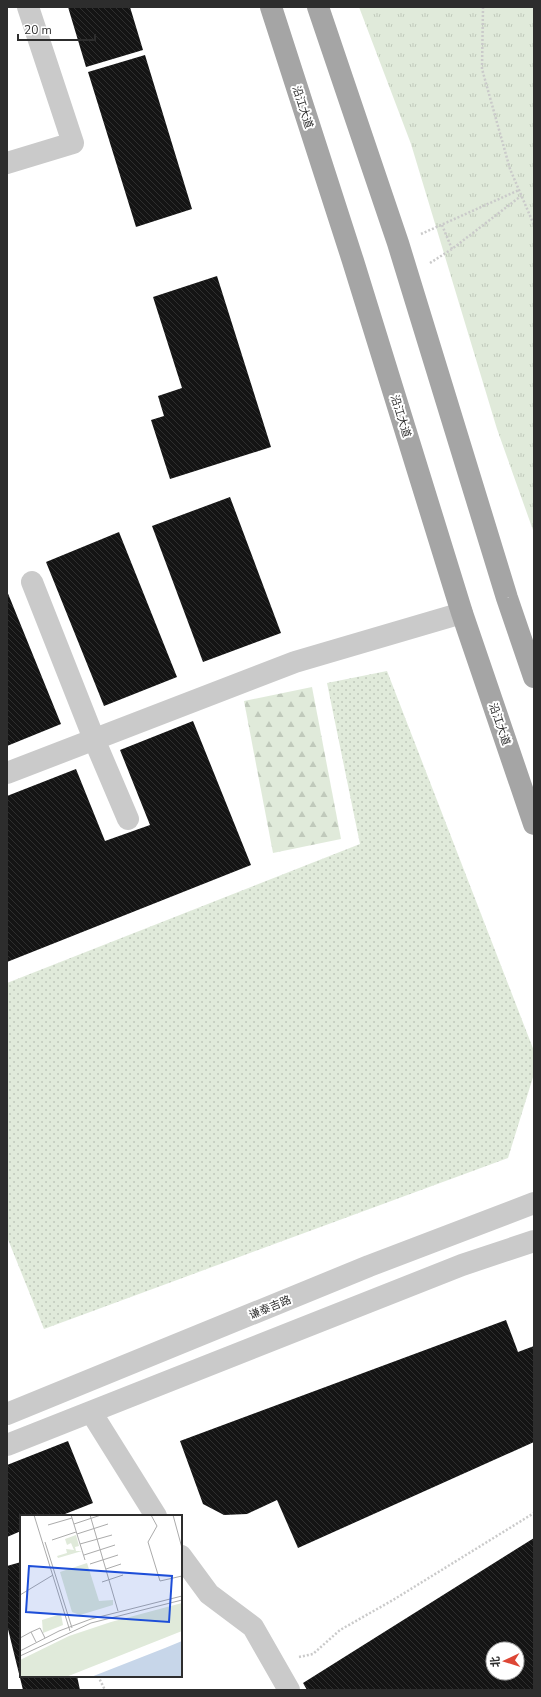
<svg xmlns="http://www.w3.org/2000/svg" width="541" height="1697" font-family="'Nunito Sans','Noto Sans SC',sans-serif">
<defs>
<pattern id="grass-dots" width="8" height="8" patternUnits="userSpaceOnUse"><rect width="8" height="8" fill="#e0eada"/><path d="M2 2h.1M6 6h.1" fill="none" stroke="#c0c9bb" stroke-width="1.8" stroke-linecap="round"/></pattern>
<pattern id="forest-firs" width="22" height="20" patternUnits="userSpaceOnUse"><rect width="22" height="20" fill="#e0eada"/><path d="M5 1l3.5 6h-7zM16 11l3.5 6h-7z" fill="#c0c9bb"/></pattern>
<pattern id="park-tufts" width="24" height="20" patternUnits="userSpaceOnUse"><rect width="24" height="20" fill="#e0eada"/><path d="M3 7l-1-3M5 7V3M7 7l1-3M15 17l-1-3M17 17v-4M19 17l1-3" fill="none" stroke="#c0c9bb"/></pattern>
<pattern id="building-back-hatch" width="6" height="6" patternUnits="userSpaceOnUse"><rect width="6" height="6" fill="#141414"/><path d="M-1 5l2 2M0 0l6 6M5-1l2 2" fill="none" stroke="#2e2e2e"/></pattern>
</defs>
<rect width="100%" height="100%" fill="#fff"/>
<!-- grass -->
<path fill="url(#grass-dots)" d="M 387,671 L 534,1051 L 534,1074 L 508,1158 L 44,1329 L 7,1237 L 7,983 L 360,844 L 327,683 Z"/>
<!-- forest -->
<path fill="url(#forest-firs)" d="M 312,687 L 341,839 L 273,853 L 244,701 Z"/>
<!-- park -->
<path fill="url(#park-tufts)" d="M 359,7 L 534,7 L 534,533 L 497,429 L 411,144 Z"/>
<!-- building -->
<path fill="url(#building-back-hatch)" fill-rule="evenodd" d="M 68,7 L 130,7 L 143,50 L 86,67 Z
M 145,55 L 192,209 L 136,227 L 88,72 Z
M 217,276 L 271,447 L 170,479 L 151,420 L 164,416 L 158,396 L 182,388 L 153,297 Z
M 230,497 L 281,633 L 203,662 L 152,526 Z
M 119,532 L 177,677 L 104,706 L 46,562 Z
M 7,591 L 61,724 L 7,746 Z
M 193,721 L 251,865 L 7,962 L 7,796 L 76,769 L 105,841 L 150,825 L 120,750 Z
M 506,1320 L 518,1352 L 534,1346 L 534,1442 L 298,1548 L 277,1500 L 247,1514 L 224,1515 L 203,1504 L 180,1441 Z
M 68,1441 L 93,1503 L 60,1516 L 21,1516 L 21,1531 L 7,1537 L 7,1465 Z
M 534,1538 L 534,1690 L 307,1690 L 303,1683 ZM 493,1649 L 517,1649 L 517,1673 L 493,1673 Z
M 21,1562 L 21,1676 L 77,1676 L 80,1690 L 23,1690 L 7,1625 L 7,1566 Z"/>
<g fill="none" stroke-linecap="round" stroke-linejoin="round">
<!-- path -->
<path stroke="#cacaca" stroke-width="2.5" stroke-dasharray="2 2" stroke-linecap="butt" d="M 483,7 L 482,69 L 510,169 L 534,225
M 442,225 L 452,249
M 421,234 L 519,190
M 430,263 L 452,249 L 521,196
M 299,1657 L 313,1654 L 340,1630 L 393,1600 L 534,1513
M 98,1676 L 105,1690"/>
<!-- minor -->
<path stroke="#cacaca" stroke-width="22" d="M 7,163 L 73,143 L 28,7
M 32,582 L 94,739 L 128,819
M 7,773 L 295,662 L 462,613
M 91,1412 L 156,1516
M 7,1414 L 369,1266 L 534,1203
M 7,1445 L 462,1265 L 534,1241
M 181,1556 L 209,1594 L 253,1627 L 289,1690"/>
<!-- major -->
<path stroke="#a5a5a5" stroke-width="22" d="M 271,7 L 353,261 L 462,613 L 534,824
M 318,7 L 398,243 L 507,598 L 534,677"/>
</g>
<g text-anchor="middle" stroke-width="4" stroke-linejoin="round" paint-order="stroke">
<!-- street labels -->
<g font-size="11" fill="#2d2d2d" stroke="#fff">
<text transform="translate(303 107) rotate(72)" y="4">沿江大道</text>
<text transform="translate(401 416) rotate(73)" y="4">沿江大道</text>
<text transform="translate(500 724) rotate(71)" y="4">沿江大道</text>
<text transform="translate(270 1307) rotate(-22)" y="4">谦泰吉路</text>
</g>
</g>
<!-- overview -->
<g transform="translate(20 1515)">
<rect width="162" height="162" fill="#fff"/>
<path d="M 56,20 L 59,31 L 55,32 L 56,36 L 62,36 L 38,43 L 37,41 L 47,38 L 46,34 L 54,35 L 51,28 L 47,30 L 45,24 ZM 67,48 L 79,86 L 93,85 L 93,90 L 60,100 L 52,97 L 40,57 ZM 41,99 L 43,110 L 23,118 L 22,105 Z" fill="#e0eada"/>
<path d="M 162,88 L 162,116 L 46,162 L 0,162 L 0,145 L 49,121 L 91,107 Z" fill="#e0eada"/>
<path d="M34 137a6 6 0 1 1 12 0a6 6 0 1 1-12 0ZM 9,145 L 23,145 L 23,153 L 9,153 Z" fill="#e0eada"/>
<path d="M 162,126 L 162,162 L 71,162 L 145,133 Z" fill="#c7d6e9"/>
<path fill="none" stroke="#ababab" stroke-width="1" d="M 14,0 L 50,116M 70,0 L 98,96M 131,0 L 137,11 L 128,27 L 140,66 L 162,61M 153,0 L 162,33M 52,3 L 65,45M 54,9 L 81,0M 28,10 L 52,3 L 51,0M 57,19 L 88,9M 32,25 L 56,17M 25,27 L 52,113M 60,29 L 92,20M 64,40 L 95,30M 70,49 L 98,40M 86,54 L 101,49M 82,67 L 103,60M 0,80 L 33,60M 0,123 L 11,117M 16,127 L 11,117 L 20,113 L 25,123M 0,136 L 39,116 L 71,104 L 162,81M 0,141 L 71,108 L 162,85"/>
<path fill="#1d4ed8" fill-opacity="0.15" stroke="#1d4ed8" stroke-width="2" d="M 9,51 L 152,61 L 149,107 L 6,97 Z"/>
<rect width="162" height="162" fill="none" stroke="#2d2d2d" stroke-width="2"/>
</g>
<!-- border -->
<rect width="541" height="1697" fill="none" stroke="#2d2d2d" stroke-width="16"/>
<!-- north arrow -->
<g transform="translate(505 1661) rotate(266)"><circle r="19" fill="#ffffff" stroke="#ababab"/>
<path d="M0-3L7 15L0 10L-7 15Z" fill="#dd4635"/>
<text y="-6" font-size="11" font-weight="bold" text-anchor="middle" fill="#2d2d2d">北</text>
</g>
<!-- scale -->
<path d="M18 34v6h77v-6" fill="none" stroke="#2d2d2d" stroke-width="2"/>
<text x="24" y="34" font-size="12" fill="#2d2d2d" stroke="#ffffff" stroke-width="3" paint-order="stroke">20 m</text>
</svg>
